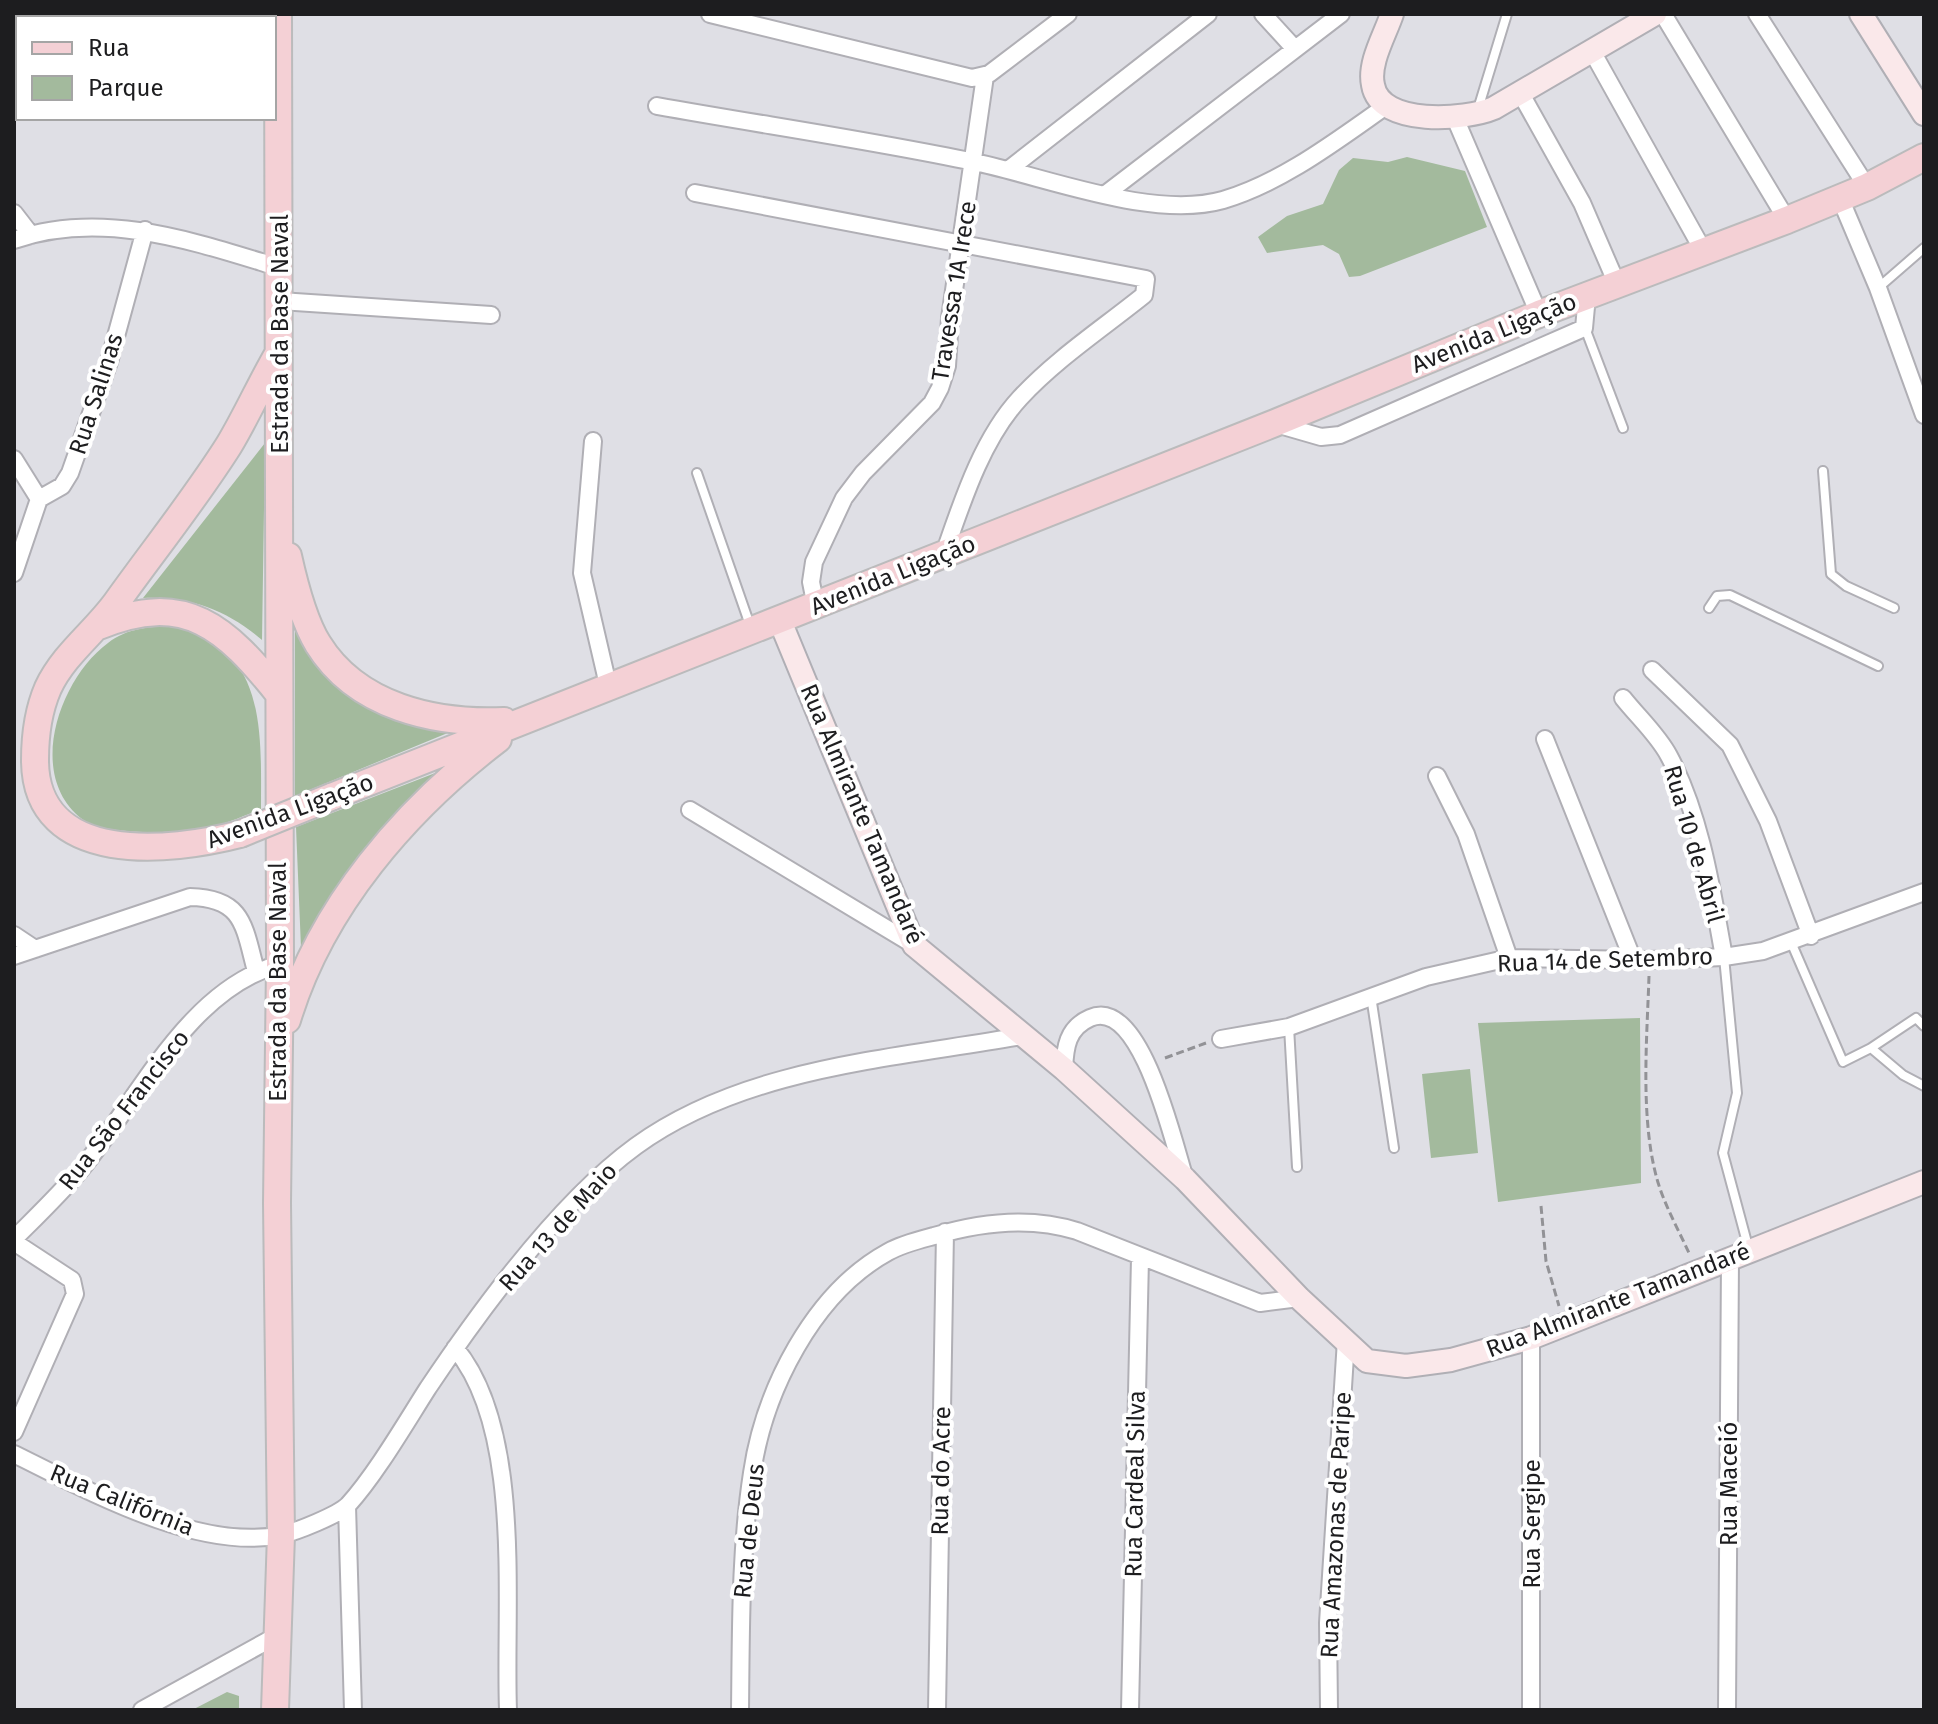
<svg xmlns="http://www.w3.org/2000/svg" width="1938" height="1724" font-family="'Fira Sans',sans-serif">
<rect width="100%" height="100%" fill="#dfdfe5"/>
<!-- green -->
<path fill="#a3ba9d" d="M 1407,157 L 1465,171 L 1487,227 L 1360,276 L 1349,277 L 1339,254 L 1323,245 L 1267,253 L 1258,237 L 1287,216 L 1323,204 L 1339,170 L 1353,158 L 1388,162 Z
M 265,443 L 262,640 C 227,610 189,596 143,598 Z
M 295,613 L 391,717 L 450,732 L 295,796 Z
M 172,626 C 267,645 261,731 261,809 C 242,817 223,825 203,829 C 177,833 103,836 82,819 C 25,775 60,678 108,643 C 127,628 149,627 172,626 Z
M 443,770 L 301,948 L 296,827 Z
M 1640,1018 L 1641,1183 L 1498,1202 L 1478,1023 Z
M 1470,1069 L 1478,1153 L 1431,1158 L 1422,1074 Z
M 227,1692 L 239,1696 L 239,1710 L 192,1710 Z"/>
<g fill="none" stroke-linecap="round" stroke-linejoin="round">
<!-- lane casing -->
<g stroke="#b0afb5" stroke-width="12">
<path id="lane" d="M 1478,109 L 1507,14
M 1878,288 L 1924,248
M 1585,328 L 1623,428
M 1823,471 L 1831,574 L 1846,586 L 1894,608
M 697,473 L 751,628
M 1709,608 L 1717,596 L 1730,595 L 1878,666
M 1791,942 L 1843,1062 L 1871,1048 L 1903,1075 L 1924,1086
M 1724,957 L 1737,1093 L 1723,1153 L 1749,1250
M 1371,996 L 1394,1148
M 1289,1027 L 1297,1167
M 1871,1048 L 1916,1018 L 1924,1026"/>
</g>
<!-- street casing -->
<g stroke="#b0afb5" stroke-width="20">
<path id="street" d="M 710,14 L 972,78 L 989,74 L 1068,14
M 1263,14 L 1295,49
M 1663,14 L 1787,220
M 1757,14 L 1867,187
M 1593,53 L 1704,252
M 1521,94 L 1582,203 L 1617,284
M 657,106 C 763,125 869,140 974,162 C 1047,177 1152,220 1223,200 C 1283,182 1336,141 1386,106
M 1455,118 L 1539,314
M 1008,170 L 1208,14
M 695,193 L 1146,279 L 1144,295 C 1103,328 1056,359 1020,398 C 982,439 962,502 944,554
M 1107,193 L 1341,14
M 1840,198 L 1878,288 L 1924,415
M 14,213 L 31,235
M 14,240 C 103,209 195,242 281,268
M 280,301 L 491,315
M 1276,424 L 1321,437 L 1340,435 L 1584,328 L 1587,296
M 593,441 L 582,573 L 608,685
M 14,459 L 39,499 L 62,486 L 70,473 L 109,362 L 145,230
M 14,573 L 39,499
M 816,607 L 811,582 L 814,562 L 844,498 L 863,473 L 932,403 L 940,388 L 947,366 L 950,318 L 985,76
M 1652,670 L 1730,745 L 1768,821 L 1811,936
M 1623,698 C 1638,717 1658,735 1669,756 C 1701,816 1712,891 1724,957
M 1545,739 L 1633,960
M 1437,776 L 1466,834 L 1509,958
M 690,810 L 914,945
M 14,935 L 35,949
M 14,956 L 190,897 C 244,898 244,927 256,971
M 1221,1039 L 1289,1027 L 1426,977 L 1509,958 L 1649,960 L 1724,957 L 1763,951 L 1924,892
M 1064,1069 C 1065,1048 1067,1028 1090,1018 C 1141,995 1174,1145 1185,1179
M 14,1239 C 37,1216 61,1193 82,1168 C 138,1100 188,989 280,964
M 14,1242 L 72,1280 L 75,1294 L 14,1432
M 1531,1338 L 1531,1710
M 455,1348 C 524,1430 504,1606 508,1710
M 14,1454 C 87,1490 198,1552 281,1535 C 296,1532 338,1515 348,1505 C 376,1474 405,1424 428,1388 C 481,1309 559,1202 636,1146 C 745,1067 892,1059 1022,1036
M 347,1506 L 353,1710
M 142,1710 L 278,1635
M 740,1710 C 741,1631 740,1551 752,1473 C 764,1391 813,1293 888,1252 C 902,1244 919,1240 934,1236 C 981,1222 1030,1216 1077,1231 L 1260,1303 L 1299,1298
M 937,1710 L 945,1232
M 1130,1710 L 1140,1258
M 1329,1710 L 1328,1623 L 1346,1340
M 1727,1710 L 1730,1258"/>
</g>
<!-- secondary casing -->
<g stroke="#b0afb5" stroke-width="26">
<path id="secondary" d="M 1392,14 C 1385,35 1368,63 1373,85 C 1380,127 1466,120 1494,108 L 1655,14
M 1861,14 L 1924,114
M 780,621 L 914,945 L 1064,1069 L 1185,1179 L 1299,1298 L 1367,1361 L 1406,1366 L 1451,1360 L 1531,1338 L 1924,1182"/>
</g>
<!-- primary casing -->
<g stroke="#bbbbbc" stroke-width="30">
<path id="primary" d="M 288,556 C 294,583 303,620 318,644 C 357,707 435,724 504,721
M 99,626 C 186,590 226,628 279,694
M 331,797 L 1275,423 L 1539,314 L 1787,220 L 1867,187 L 1924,157
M 240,834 C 171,852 35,867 35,760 C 35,735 38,711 48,688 C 64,654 94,633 116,603 C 153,551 195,499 229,445 C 247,415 261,383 278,354
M 287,1020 C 321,907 405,810 498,739
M 275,1710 L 281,1535 L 277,1203 L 280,964 L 278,14"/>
</g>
<!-- path -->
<path stroke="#929296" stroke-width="3" stroke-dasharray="8 4" stroke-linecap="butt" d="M 1649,976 C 1647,1039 1640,1118 1657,1179 C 1664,1204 1678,1229 1689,1253
M 1165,1058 L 1206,1043
M 1541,1206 L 1546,1261 L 1559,1306"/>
<!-- lane -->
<use href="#lane" stroke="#fff" stroke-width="8"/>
<!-- street -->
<use href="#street" stroke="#fff" stroke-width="16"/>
<!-- secondary -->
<use href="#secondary" stroke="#fae8ea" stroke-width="22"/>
<!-- primary -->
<use href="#primary" stroke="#f4d0d5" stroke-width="26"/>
<!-- primary-bridge casing -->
<g stroke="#bbbbbc" stroke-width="30" stroke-linecap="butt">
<path id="primary-bridge" d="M 240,834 L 331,797"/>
</g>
<!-- primary-bridge -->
<use href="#primary-bridge" stroke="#f4d0d5" stroke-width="26"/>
</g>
<g text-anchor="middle" stroke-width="8" stroke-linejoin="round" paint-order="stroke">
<!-- street labels -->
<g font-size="24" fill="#1d1d1f" stroke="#fff">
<text transform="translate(954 291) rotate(-81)" y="8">Travessa 1A Irece</text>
<text transform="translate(1494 333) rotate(-22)" y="8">Avenida Ligação</text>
<text transform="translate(280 334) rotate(-90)" y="8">Estrada da Base Naval</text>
<text transform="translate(96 394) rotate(-72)" y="8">Rua Salinas</text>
<text transform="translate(893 575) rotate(-22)" y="8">Avenida Ligação</text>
<text transform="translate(290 811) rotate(-20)" y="8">Avenida Ligação</text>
<text transform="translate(862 814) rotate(67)" y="8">Rua Almirante Tamandaré</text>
<text transform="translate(1694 844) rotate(74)" y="8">Rua 10 de Abril</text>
<text transform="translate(1605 960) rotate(-2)" y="8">Rua 14 de Setembro</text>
<text transform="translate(278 982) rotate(-90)" y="8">Estrada da Base Naval</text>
<text transform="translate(124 1110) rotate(-52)" y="8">Rua São Francisco</text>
<text transform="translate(558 1227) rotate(-48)" y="8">Rua 13 de Maio</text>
<text transform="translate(1618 1300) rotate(-21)" y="8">Rua Almirante Tamandaré</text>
<text transform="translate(941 1471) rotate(-89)" y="8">Rua do Acre</text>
<text transform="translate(1135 1484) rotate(-89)" y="8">Rua Cardeal Silva</text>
<text transform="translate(1729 1484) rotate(-90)" y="8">Rua Maceió</text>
<text transform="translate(122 1500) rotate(22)" y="8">Rua Califórnia</text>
<text transform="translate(1532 1524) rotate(-90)" y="8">Rua Sergipe</text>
<text transform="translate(1336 1525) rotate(-87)" y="8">Rua Amazonas de Paripe</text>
<text transform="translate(749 1531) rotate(-84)" y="8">Rua de Deus</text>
</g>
</g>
<!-- border -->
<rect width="1938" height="1724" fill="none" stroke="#1d1d1f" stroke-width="32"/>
<!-- legend -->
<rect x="16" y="16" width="260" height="104" fill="#ffffff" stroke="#a5a5a5" stroke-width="2"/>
<rect x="32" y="42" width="40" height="12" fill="#f4d0d5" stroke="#a5a5a5" stroke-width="2"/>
<text x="88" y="56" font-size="24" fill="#1d1d1f">Rua</text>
<rect x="32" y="76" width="40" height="24" fill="#a3ba9d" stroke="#a5a5a5" stroke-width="2"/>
<text x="88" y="96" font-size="24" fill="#1d1d1f">Parque</text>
</svg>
